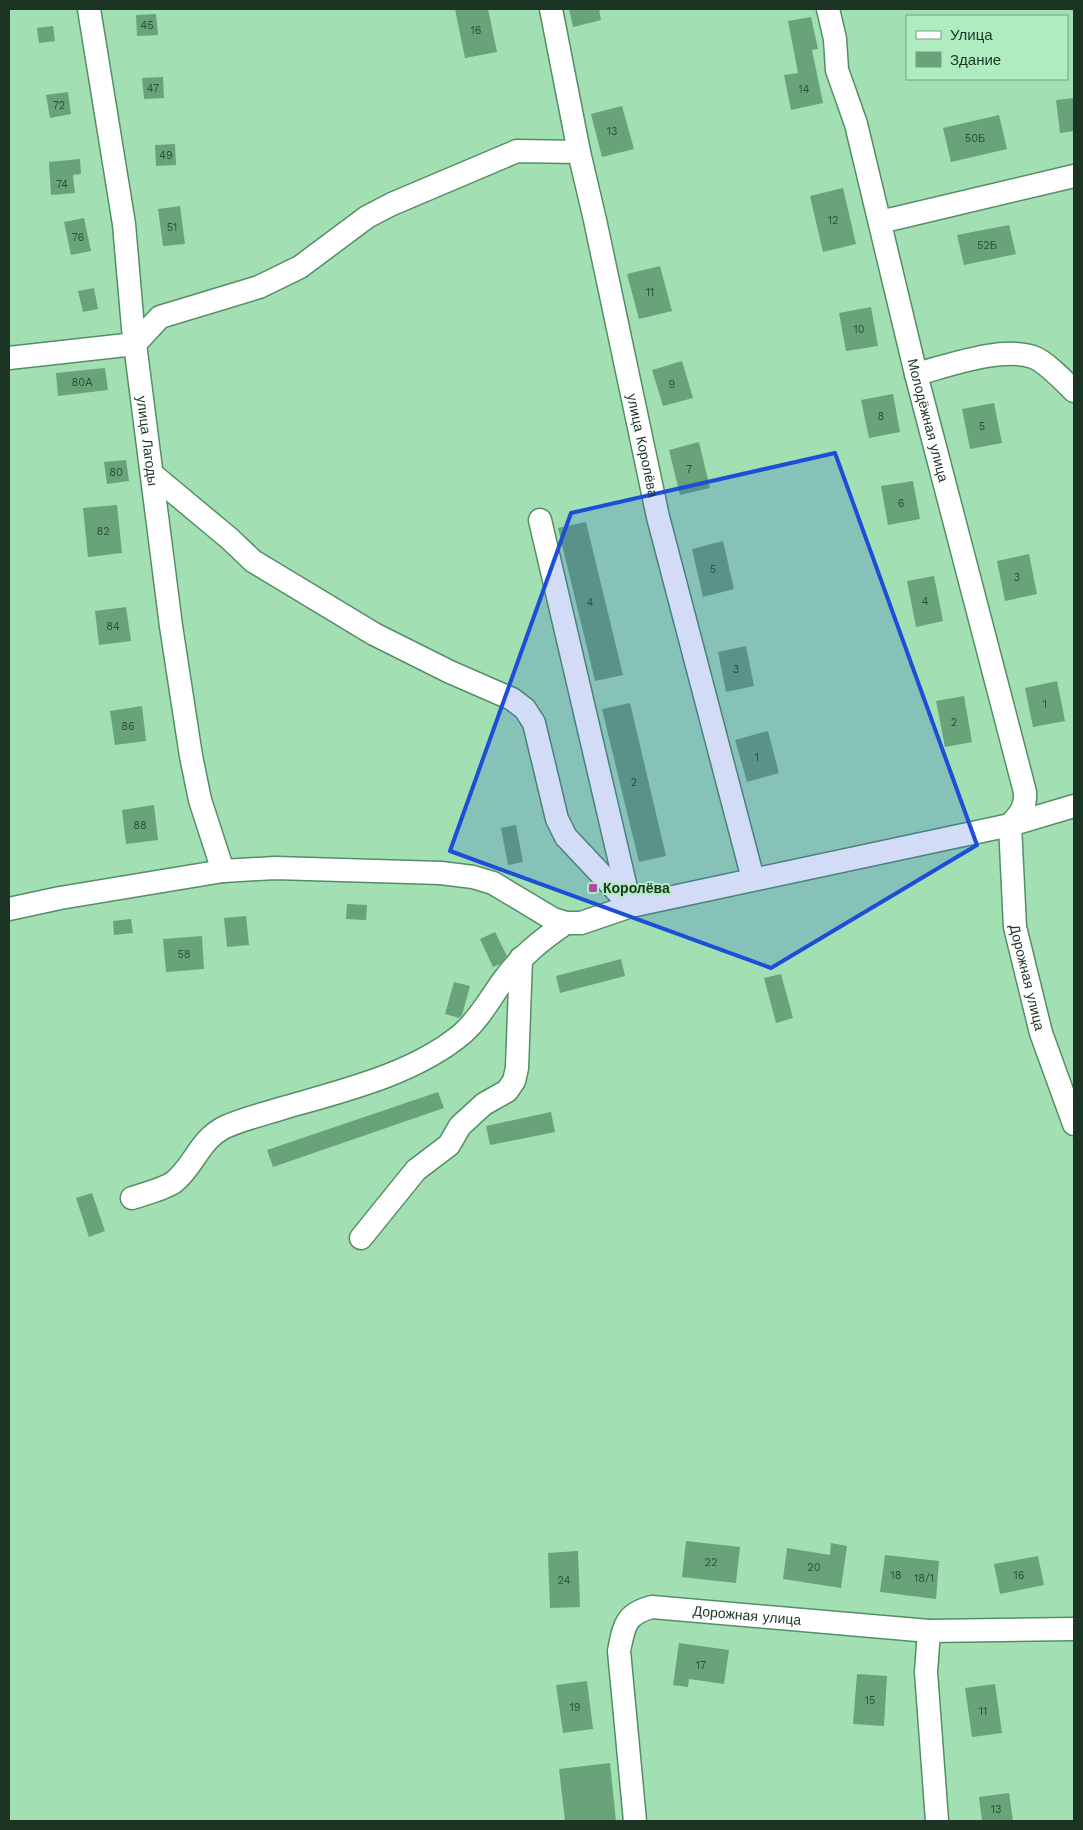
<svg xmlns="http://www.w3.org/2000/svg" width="1083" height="1830" font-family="'Work Sans',sans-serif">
<rect width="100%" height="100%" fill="#a2dfb2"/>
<!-- building -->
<path fill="#68a379" d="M 455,9 L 488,9 L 497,52 L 465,58 Z
M 569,9 L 599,9 L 601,20 L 573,27 Z
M 156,14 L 158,35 L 137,36 L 136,15 Z
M 811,17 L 818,49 L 812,50 L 823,103 L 791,110 L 784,75 L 798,73 L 788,21 Z
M 53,26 L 55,41 L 39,43 L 37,28 Z
M 163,77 L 164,98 L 144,99 L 142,78 Z
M 68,92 L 71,114 L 50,118 L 46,95 Z
M 1074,98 L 1074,131 L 1060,133 L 1056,100 Z
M 622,106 L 634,149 L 602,157 L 591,114 Z
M 999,115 L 1007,149 L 951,162 L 943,128 Z
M 175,144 L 176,165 L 156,166 L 155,145 Z
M 80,159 L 81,174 L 73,175 L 75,193 L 51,195 L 49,162 Z
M 843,188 L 856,244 L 823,252 L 810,196 Z
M 180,206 L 185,244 L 163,246 L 158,209 Z
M 84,218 L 91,251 L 71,255 L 64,222 Z
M 1009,225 L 1016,254 L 964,265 L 957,235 Z
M 660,266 L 672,311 L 639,319 L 627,274 Z
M 94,288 L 98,309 L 83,312 L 78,291 Z
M 871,307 L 878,346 L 846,351 L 839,313 Z
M 682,361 L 693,398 L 663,406 L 652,370 Z
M 105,368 L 108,390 L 58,396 L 56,373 Z
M 893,394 L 900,432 L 869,438 L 861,400 Z
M 994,403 L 1002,443 L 970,449 L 962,409 Z
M 699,442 L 710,488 L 680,495 L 669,450 Z
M 126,460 L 129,481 L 107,484 L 104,462 Z
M 913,481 L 920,519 L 888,525 L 881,486 Z
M 117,505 L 122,553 L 88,557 L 83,508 Z
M 586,522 L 623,675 L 595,681 L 558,528 Z
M 723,541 L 734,589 L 703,597 L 692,549 Z
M 1029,554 L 1037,594 L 1005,601 L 997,561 Z
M 934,576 L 943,621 L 916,627 L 907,581 Z
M 126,607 L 131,641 L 99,645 L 95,611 Z
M 746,646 L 754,686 L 726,692 L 718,652 Z
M 1057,681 L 1065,721 L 1033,727 L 1025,688 Z
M 964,696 L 972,742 L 945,747 L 936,701 Z
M 630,703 L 666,856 L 639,862 L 602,709 Z
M 142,706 L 146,741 L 115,745 L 110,711 Z
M 768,731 L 779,773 L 747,782 L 735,740 Z
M 154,805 L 158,840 L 126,844 L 122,810 Z
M 516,825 L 523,862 L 508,865 L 501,828 Z
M 347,904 L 367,905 L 366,920 L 346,919 Z
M 246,916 L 249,945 L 227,947 L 224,918 Z
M 131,919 L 133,933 L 114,935 L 113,921 Z
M 495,932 L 507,956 L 500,964 L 493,967 L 480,939 Z
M 202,936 L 204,969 L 166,972 L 163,939 Z
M 621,959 L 625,976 L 560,993 L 556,976 Z
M 781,974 L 793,1018 L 776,1023 L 764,978 Z
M 454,982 L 470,986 L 462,1015 L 459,1018 L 445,1014 Z
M 438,1092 L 444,1108 L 273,1167 L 267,1150 Z
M 551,1112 L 555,1132 L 490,1145 L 486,1126 Z
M 92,1193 L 105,1231 L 89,1237 L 76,1198 Z
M 686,1541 L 740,1547 L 736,1583 L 682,1577 Z
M 831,1543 L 847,1546 L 841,1588 L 783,1579 L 787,1548 L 830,1555 Z
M 578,1551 L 580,1607 L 550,1608 L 548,1553 Z
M 885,1555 L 939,1561 L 936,1599 L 880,1592 Z
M 1038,1556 L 1044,1585 L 1000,1594 L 994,1564 Z
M 679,1643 L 729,1650 L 724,1684 L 689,1679 L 688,1687 L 673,1685 Z
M 857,1674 L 887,1676 L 884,1726 L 853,1724 Z
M 587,1681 L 593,1729 L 563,1733 L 556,1685 Z
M 995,1684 L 1002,1733 L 972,1737 L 965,1688 Z
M 610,1763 L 616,1821 L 565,1821 L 559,1769 Z
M 1009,1793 L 1013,1821 L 982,1821 L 979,1797 Z"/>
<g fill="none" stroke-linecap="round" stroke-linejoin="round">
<!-- minor casing -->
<g stroke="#548e66" stroke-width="25">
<g id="minor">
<path id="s1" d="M 89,9 L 124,224 L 133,328 L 171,626 L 191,756 L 200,800 L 223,871"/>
<path id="s2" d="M 551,9 L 579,152 L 595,220 L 658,517 L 753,879"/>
<path id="s3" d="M 828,9 L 835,39 L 837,70 L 856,124 L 916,374 L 1025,792 C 1026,808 1020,814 1010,825"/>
<path d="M 880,222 L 1074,176"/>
<path d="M 9,358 L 135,344 L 160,317 L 259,287 L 300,267 L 367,217 L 392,204 L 517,151 L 579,152"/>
<path d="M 916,374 C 948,366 1001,346 1033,357 C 1045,361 1065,382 1074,391"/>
<path d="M 152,474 L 230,539 L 253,561 L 374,634 L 450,672 L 512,699 L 525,709 L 534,723 L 557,819 L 566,837 L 631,906"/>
<path d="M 540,520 L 630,905"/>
<path id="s4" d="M 1010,825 L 1015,927 L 1041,1033 L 1074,1124"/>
<path d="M 9,909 L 60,898 L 223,871 L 275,868 L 441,873 L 473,877 L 493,883 L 553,919 L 566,923 L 581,923 L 631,906 L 1010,825 L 1074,806"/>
<path d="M 132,1198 C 144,1194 164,1189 174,1182 C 195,1165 199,1140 225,1127 C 243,1119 264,1114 283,1108 C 342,1091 415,1074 463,1033 C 479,1019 490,999 502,982 C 520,957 541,940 566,923"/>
<path d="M 361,1238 L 416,1170 L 449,1145 L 460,1126 L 484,1104 L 507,1091 L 514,1081 L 517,1068 L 521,958"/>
<path d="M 929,1631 L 926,1672 L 937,1821"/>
<path id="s5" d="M 635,1821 L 619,1651 C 624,1626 625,1614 652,1607 L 929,1631 L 1074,1629"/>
</g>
</g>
<!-- minor -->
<use href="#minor" stroke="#fff" stroke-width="22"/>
</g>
<!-- marked area -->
<path fill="#1d4ed8" fill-opacity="0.2" stroke="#1d4ed8" stroke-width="4" stroke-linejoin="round" d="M 835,453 L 977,845 L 771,968 L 450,851 L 571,513 Z"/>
<!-- markers -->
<rect fill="#b346a6" stroke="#afecbf" stroke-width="2" x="588" y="883" width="10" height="10" rx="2.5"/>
<g text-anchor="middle" stroke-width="4" stroke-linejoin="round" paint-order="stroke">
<!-- number labels -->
<g font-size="11" fill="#2f5038">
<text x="147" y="29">45</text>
<text x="476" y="34">16</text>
<text x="153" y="92">47</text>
<text x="804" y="93">14</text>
<text x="59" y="109">72</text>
<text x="612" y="135">13</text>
<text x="975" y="142">50Б</text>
<text x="166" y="159">49</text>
<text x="62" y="188">74</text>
<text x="833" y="224">12</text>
<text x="172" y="231">51</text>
<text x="78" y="241">76</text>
<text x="987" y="249">52Б</text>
<text x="650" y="296">11</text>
<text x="859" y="333">10</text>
<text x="82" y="386">80А</text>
<text x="672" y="388">9</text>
<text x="881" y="420">8</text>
<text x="982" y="430">5</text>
<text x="689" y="473">7</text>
<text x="116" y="476">80</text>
<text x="901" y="507">6</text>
<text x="103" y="535">82</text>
<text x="713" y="573">5</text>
<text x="1017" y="581">3</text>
<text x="925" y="605">4</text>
<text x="590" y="606">4</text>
<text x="113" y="630">84</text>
<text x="736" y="673">3</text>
<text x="1045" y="708">1</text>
<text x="954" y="726">2</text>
<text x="128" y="730">86</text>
<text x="757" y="761">1</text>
<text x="634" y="786">2</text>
<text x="140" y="829">88</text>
<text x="184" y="958">58</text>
<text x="711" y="1566">22</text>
<text x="814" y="1571">20</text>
<text x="896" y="1579">18</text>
<text x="1019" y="1579">16</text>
<text x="924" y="1582">18/1</text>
<text x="564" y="1584">24</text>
<text x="701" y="1669">17</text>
<text x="870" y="1704">15</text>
<text x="575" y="1711">19</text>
<text x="983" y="1715">11</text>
<text x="996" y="1813">13</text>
</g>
<!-- street labels -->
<g font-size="14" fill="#1c3423" stroke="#afecbf">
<text dy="5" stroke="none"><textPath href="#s3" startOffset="424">Молодёжная улица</textPath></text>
<text dy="5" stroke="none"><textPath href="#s1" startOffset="436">улица Лагоды</textPath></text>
<text dy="5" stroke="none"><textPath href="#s2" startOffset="446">улица Королёва</textPath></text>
<text dy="5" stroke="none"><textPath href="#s4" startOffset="154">Дорожная улица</textPath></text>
<text dy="5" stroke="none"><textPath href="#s5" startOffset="326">Дорожная улица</textPath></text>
</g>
<!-- poi labels -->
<g font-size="14" font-weight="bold" fill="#1c3423" stroke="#afecbf" text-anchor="start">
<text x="603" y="893">Королёва</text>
</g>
</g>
<!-- border -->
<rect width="1083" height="1830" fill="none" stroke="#1c3423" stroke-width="20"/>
<!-- legend -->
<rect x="906" y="15" width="162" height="65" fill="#afecbf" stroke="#74a281"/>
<rect x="916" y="31" width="25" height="8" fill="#ffffff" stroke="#74a281"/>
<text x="950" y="40" font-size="15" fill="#1c3423">Улица</text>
<rect x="916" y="52" width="25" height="15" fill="#68a379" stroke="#74a281"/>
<text x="950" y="65" font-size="15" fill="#1c3423">Здание</text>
</svg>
